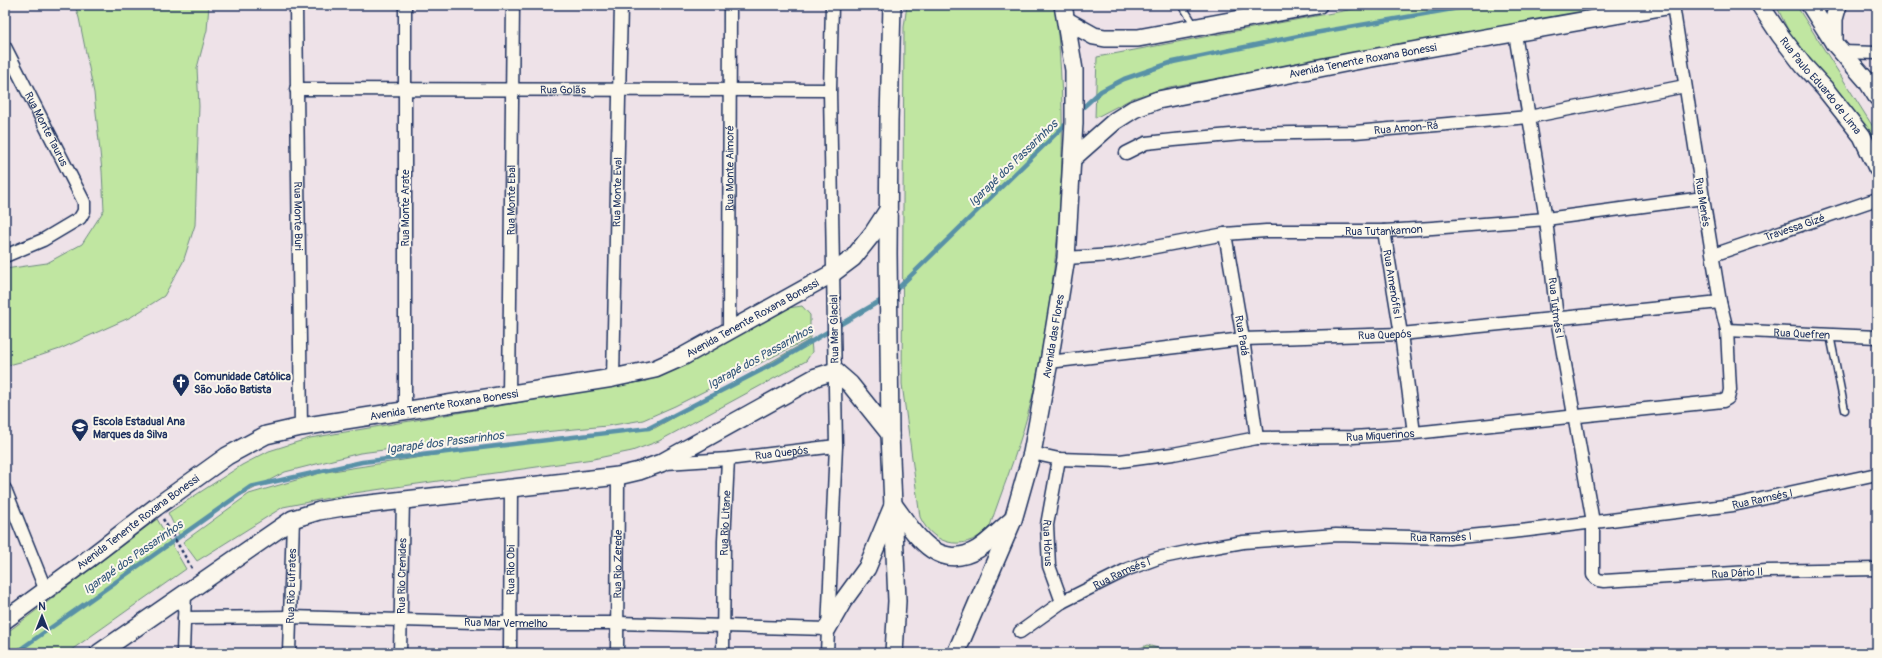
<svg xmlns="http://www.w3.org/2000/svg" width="1882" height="658" font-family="Pangolin,sans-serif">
<rect width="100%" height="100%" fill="#eee2e8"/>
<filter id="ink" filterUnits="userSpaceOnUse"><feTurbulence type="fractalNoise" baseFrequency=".025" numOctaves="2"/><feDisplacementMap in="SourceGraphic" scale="8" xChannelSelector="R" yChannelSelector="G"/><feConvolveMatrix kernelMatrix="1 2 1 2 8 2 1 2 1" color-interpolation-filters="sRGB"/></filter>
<g filter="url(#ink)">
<!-- green -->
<path fill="#c0e6a1" stroke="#6e8a80" d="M 75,5 L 209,5 L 207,30 L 197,68 L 199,106 L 195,225 L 183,262 L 164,296 L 131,317 L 60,349 L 24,361 L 5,366 L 5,269 L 47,263 L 82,244 L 104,210 L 102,171 L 94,93 L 79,18 Z
M 907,5 L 1054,5 L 1056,15 C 1067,114 1063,215 1048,313 C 1042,348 1037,383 1027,417 C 1017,454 1002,490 990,526 C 969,552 934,548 920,517 L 902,384 L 904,27 Z
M 1375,5 L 1624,5 L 1169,87 L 1133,98 L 1095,118 L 1097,57 Z
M 1776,5 L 1796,5 L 1877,133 L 1877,150 L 1798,51 Z
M 802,306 L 810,315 L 810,338 L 675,406 L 643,420 L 607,426 L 480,438 L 360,453 L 285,472 L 236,498 L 180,537 L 168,513 L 242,465 L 269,451 L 310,438 L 646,381 L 788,308 Z
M 811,339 L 812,352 L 806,361 L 659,441 L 632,451 L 593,459 L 354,493 L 283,507 L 197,561 L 183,542 L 249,494 L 320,473 L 492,446 L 655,428 Z
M 157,519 L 186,569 L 67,653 L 5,653 L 5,634 Z
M 1147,645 L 1176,653 L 1129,653 Z"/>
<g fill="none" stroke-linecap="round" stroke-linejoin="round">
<!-- stream -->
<path stroke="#5991a7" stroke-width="4.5" d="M 1079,111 L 1101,91 L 1124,79 L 1173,62 L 1303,35 L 1476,5
M 893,293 L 1069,121
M 15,653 L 250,487 L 362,462 L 649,428 L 775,363 L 885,298"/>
<!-- lane casing -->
<g stroke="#1b2f5e" stroke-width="9">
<path id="lane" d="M 1182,5 L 1195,26
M 1830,335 L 1845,410"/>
</g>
<!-- street casing -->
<g stroke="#1b2f5e" stroke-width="15">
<g id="street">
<path id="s1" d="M 296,5 L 301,427"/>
<path id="s2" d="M 1515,34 L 1546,219 L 1557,319 L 1593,522 L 1593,575 L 1598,580 L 1604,581 L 1766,571 L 1877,569"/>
<path id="s3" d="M 5,47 L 84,202 L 84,211 L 80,218 L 43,240 L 5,256"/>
<path d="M 1842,52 L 1877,53"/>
<path id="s4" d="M 296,89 L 830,90"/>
<path id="s5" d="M 1126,153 L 1146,143 L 1174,140 L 1242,134 L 1355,132 L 1529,117 L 1685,86"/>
<path id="s6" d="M 1384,231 L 1401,334 L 1414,433"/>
<path id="s7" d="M 1225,234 L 1243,339 L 1257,438"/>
<path id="s8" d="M 1713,255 L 1877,199"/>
<path id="s9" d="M 1066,258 L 1112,255 L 1225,234 L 1266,231 L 1384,231 L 1432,228 L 1546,219 L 1703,198"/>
<path id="s10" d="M 1727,330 L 1877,337"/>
<path id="s11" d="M 729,332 L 730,5"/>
<path id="s12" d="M 1049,362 L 1243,339 L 1401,334 L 1720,302"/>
<path id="s13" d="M 613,378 L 621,5"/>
<path id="s14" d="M 509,395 L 513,5"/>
<path d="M 405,412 L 405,5"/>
<path id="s15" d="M 1032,453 L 1059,459 L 1120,461 L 1173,454 L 1257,438 L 1353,437 L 1414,433 L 1723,401 L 1728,398 L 1730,390 L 1727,330 L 1720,302 L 1703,198 L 1673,5"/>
<path id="s16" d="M 1059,459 L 1047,525 L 1049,566 L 1062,602"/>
<path id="s17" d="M 666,463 L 728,459 L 836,446"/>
<path d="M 5,489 L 46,591"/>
<path id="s18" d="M 184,618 L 290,617 L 511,623 L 618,623 L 827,629"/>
<path id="s19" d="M 1020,632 L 1062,602 L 1128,569 L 1158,558 L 1192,551 L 1243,542 L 1336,535 L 1449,538 L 1521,531 L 1733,505 L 1877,474"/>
<path d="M 183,653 L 185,592"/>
<path id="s20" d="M 289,653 L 293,519"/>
<path id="s21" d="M 400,653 L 403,499"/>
<path id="s22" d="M 510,653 L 511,487"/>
<path id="s23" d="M 617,653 L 618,476"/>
<path id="s24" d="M 723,653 L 724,541 L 728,459"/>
<path d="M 827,653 L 836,446 L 830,90 L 832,5"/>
</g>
</g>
<!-- secondary casing -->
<g stroke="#1b2f5e" stroke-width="20">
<g id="secondary">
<path d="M 892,5 L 889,120 L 888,253 L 890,434 L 897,601 L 894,653"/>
<path id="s25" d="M 1760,5 L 1780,35 L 1803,65 L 1825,89 L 1862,136 L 1877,168"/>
<path d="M 1810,5 L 1834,43 L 1867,81 L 1877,97"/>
<path d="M 1067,21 L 1094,36 L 1105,38 L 1138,38 L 1318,5"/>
<path d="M 1834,43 L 1834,19 L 1838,5"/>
<path id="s26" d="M 1072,159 L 1115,121 L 1134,109 L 1158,100 L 1355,61 L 1672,5"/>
<path d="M 893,504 C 914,532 937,574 978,549 C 989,542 1000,530 1011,521"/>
<path id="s27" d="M 5,620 L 87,560 L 156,507 L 227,456 L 266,435 L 301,427 L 613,378 L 655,369 L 682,357 L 833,273 L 853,258 L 873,233 L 888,210"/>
<path d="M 827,629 L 843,601 L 867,568 L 892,508"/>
<path d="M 99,653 L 293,519 L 319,511 L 343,507 L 618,476 L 639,471 L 661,463 L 816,377 L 835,371 L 850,384 L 890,434"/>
<path id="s28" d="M 956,653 L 1013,520 L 1032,453 L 1049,362 L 1066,258 L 1074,123 L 1074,70 L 1063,5"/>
</g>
</g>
<!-- path -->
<path stroke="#1b2f5e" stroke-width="2.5" stroke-dasharray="3 3" stroke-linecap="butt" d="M 163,519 L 193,570"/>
<!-- lane -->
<use href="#lane" stroke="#fbf7ec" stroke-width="6"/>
<!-- street -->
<use href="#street" stroke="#fbf7ec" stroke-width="12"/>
<!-- secondary -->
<use href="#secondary" stroke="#fbf7ec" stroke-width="17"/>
</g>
</g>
<!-- icons -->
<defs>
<g id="church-pin" transform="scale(0.9)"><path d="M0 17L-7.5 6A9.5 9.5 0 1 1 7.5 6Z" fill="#1b2f5e" stroke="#fbf7ec"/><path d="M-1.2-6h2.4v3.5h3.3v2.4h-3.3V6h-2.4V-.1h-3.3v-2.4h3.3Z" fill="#fff"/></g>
<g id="school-pin" transform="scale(0.9)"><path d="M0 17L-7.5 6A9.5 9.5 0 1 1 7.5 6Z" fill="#1b2f5e" stroke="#fbf7ec"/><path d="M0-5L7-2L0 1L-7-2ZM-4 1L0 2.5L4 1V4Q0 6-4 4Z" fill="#fff"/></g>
</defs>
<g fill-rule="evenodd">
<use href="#church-pin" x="181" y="382"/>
<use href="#school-pin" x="80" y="427"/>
</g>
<g text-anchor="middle" stroke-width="4" stroke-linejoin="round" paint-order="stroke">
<!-- street labels -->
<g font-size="11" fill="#1b2f5e" stroke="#fbf7ec">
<text dy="4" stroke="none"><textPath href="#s26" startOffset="314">Avenida Tenente Roxana Bonessi</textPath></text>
<text dy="4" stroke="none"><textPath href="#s25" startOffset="101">Rua Paulo Eduardo de Lima</textPath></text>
<text dy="4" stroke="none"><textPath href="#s4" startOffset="267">Rua Golãs</textPath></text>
<text dy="4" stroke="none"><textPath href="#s5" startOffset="283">Rua Amon-Rá</textPath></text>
<text dy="4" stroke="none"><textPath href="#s3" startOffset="92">Rua Monte Taurus</textPath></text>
<text dy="4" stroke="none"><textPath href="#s11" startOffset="164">Rua Monte Aimoré</textPath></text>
<text dy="4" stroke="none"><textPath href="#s13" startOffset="186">Rua Monte Eval</textPath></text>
<text dy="4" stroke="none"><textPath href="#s14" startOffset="195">Rua Monte Ebal</textPath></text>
<text transform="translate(1703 202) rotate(81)" y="4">Rua Menés</text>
<text transform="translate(405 208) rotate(-90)" y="4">Rua Monte Arate</text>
<text dy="4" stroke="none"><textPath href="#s1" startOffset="211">Rua Monte Buri</textPath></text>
<text dy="4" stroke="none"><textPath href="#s8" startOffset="86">Travessa Gizé</textPath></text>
<text dy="4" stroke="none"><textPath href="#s9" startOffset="320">Rua Tutankamon</textPath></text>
<text dy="4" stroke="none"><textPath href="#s6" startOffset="54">Rua Amenófis I</textPath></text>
<text dy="4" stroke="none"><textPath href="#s2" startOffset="277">Rua Tutmés I</textPath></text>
<text dy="4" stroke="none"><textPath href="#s27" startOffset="825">Avenida Tenente Roxana Bonessi</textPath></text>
<text transform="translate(834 329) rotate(-91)" y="4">Rua Mar Glacial</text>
<text dy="4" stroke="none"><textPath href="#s12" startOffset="337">Rua Quepós</textPath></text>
<text dy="4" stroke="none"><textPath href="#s10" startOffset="75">Rua Quefren</textPath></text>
<text dy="4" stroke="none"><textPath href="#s28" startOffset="333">Avenida das Flores</textPath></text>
<text dy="4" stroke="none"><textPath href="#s7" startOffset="103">Rua Padá</textPath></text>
<text dy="4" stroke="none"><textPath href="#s27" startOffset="501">Avenida Tenente Roxana Bonessi</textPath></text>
<text dy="4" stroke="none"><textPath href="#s15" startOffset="351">Rua Miquerinos</textPath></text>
<text dy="4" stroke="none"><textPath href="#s17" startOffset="116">Rua Quepós</textPath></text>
<text dy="4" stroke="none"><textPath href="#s19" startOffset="766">Rua Ramsés I</textPath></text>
<text dy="4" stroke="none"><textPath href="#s27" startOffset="165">Avenida Tenente Roxana Bonessi</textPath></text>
<text dy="4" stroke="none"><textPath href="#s24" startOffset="130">Rua Rio Litane</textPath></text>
<text dy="4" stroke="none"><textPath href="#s19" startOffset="442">Rua Ramsés I</textPath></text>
<text dy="4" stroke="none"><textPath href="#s16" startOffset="85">Rua Hórus</textPath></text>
<text dy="4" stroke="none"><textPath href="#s23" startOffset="89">Rua Rio Zerede</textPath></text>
<text dy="4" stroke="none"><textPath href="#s22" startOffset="83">Rua Rio Obi</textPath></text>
<text dy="4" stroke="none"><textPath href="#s2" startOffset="694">Rua Dário II</textPath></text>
<text dy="4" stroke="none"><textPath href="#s19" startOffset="118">Rua Ramsés I</textPath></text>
<text dy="4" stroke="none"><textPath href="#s21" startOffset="77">Rua Rio Crenides</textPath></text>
<text dy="4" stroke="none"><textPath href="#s20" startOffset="67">Rua Rio Eufrates</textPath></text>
<text dy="4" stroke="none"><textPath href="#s18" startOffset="322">Rua Mar Vermelho</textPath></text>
</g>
<!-- poi labels -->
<g font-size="11" font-weight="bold" fill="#1b2f5e" stroke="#fbf7ec" text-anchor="start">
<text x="194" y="380">Comunidade Católica<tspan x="194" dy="13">São João Batista</tspan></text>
<text x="93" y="425">Escola Estadual Ana<tspan x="93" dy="13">Marques da Silva</tspan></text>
</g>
<!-- water labels -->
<g font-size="12" font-style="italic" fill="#35587c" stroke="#fbf7ec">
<text transform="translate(1013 163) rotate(-44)" y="4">Igarapé dos Passarinhos</text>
<text transform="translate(760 357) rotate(-29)" y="4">Igarapé dos Passarinhos</text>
<text transform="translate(445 442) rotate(-7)" y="4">Igarapé dos Passarinhos</text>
<text transform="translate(133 557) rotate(-35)" y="4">Igarapé dos Passarinhos</text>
</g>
</g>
<!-- margin -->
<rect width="1882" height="658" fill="none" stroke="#fbf7ec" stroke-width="20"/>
<rect x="10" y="10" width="1862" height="638" fill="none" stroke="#1b2f5e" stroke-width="1.5" filter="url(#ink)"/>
<!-- north arrow -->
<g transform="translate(42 616)" stroke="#fbf7ec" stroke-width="3" paint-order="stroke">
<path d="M0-3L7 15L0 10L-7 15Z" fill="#1b2f5e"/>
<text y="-6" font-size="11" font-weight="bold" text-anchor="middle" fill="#1b2f5e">N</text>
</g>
</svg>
